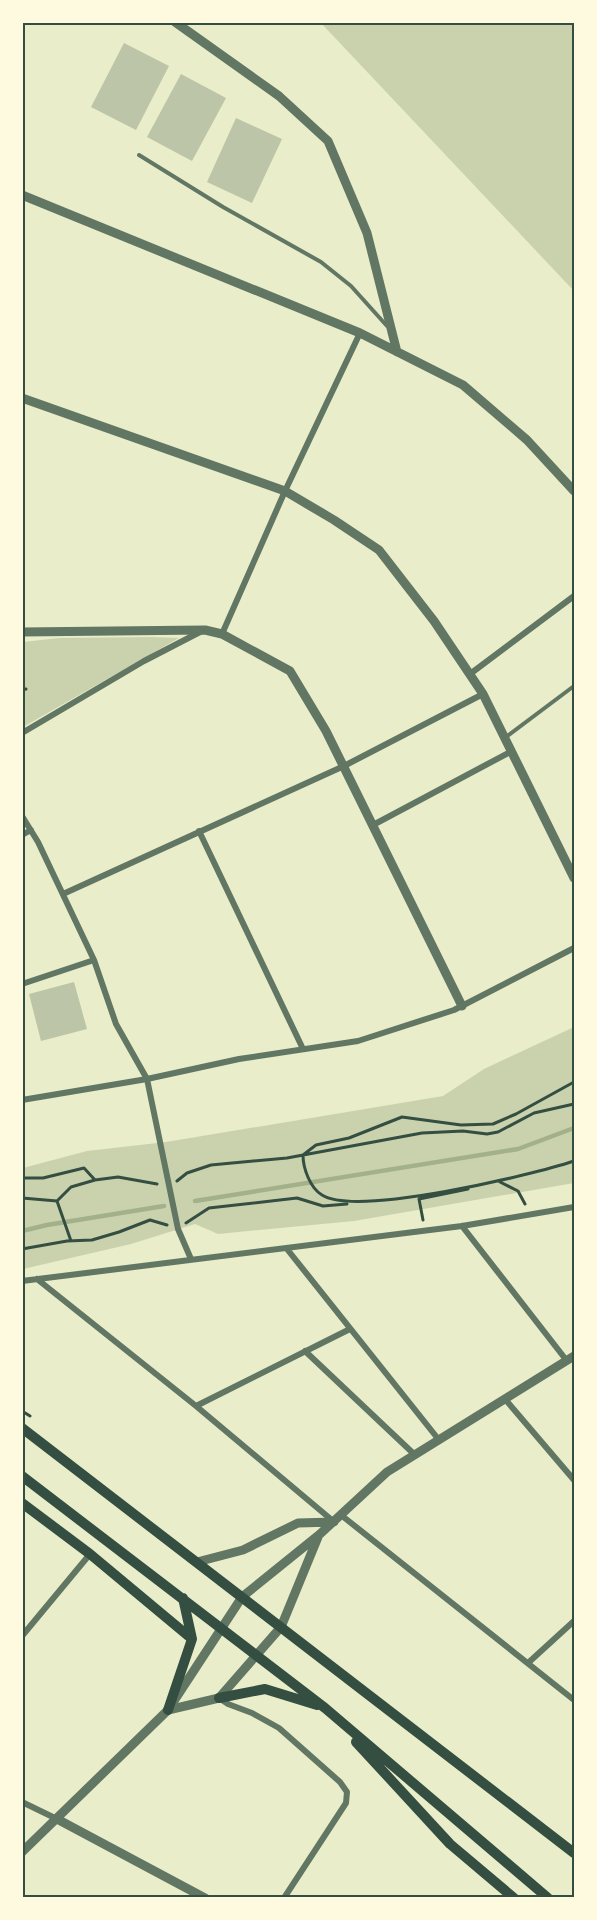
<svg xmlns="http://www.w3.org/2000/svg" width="597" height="1920" font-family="'Varela Round',sans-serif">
<rect width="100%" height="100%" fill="#e9edc9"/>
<!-- green -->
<path fill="#cad2ad" d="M 321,23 L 574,23 L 574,291 Z
M 151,637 L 179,638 L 23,727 L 23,642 L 59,638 Z
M 574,1027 L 574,1183 L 354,1221 L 218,1234 L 195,1224 L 131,1244 L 23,1269 L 23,1168 L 87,1151 L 166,1142 L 443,1096 L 484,1069 Z"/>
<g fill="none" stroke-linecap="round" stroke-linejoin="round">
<!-- stream -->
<path stroke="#a3b18a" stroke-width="4.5" d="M 195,1201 L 518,1149 L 574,1128
M 22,1231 L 47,1225 L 164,1206"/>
</g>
<!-- building -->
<path fill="#bcc5a7" d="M 124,43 L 169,66 L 136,130 L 91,107 Z
M 181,74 L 226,98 L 192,161 L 147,137 Z
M 236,118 L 282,139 L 252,203 L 207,182 Z
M 74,982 L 87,1029 L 41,1041 L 29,994 Z"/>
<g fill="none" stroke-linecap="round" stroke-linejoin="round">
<!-- path -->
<path stroke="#344e41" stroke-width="3" d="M 22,690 L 26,689
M 574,1082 L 516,1114 L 493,1124 L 461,1125 L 402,1117 L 349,1138 L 316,1145 L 303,1155 C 303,1168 310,1188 322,1195 C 357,1217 532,1175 574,1161
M 22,1178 L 43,1178 L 84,1168 L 95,1180
M 177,1181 L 187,1173 L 211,1165 L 287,1158 L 422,1133 L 463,1131 L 487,1134 L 498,1132 L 534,1113 L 574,1104
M 500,1182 L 518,1191 L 525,1204
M 22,1198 L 57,1201 L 71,1187 L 95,1180 L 118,1177 L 157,1184
M 57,1201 L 71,1241
M 423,1220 L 419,1199 L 468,1189
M 186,1223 L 209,1208 L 297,1198 L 323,1206 L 347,1204
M 22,1249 L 67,1241 L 92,1240 L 119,1232 L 150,1220 L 167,1225
M 22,1411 L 30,1416"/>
<!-- service -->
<path stroke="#617663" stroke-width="4" d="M 139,155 L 223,207 L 321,262 L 351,286 L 387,326
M 506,737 L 574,686"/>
<!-- minor -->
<path stroke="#617663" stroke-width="6" d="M 222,634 L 285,491 L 360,333
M 470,674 L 574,596
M 22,733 L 144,661 L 202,631
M 22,816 L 38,842 L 94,960 L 116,1024 L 147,1079 L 178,1229 L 191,1259
M 373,825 L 512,751
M 199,831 L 303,1049
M 22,835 L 31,830
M 63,894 L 344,766 L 483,694
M 22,984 L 94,960
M 22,1100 L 147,1079 L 239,1059 L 358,1041 L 454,1010 L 574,948
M 462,1226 L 567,1361
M 287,1249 L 439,1440
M 37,1279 L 196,1406 L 333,1521
M 22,1281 L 462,1226 L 574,1207
M 305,1351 L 415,1455
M 505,1399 L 574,1480
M 196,1406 L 350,1329
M 341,1515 L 574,1700
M 22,1636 L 90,1554
M 528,1663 L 574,1621
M 219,1698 L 228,1704 L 252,1713 L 279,1728 L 340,1782 L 347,1792 L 346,1803 L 284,1898
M 22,1802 L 57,1819"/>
<!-- tertiary -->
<path stroke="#617663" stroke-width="9" d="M 175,22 L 279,96 L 328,141 L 367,233 L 397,352
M 22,195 L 360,333 L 463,385 L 527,440 L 574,491
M 22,398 L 285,491 L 334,520 L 379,550 L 434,621 L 483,694 L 574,878
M 22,632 L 205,630 L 222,634 L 290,671 L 326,731 L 462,1006
M 197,1562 L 243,1550 L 298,1523 L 334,1522
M 168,1710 L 219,1698 L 281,1627 L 318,1537
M 57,1819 L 205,1898
M 22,1852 L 168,1710 L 242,1597 L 320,1534 L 387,1472 L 574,1356"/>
<!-- primary -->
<path stroke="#344e41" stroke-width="10" d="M 22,1428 L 574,1853
M 22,1476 L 325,1708 L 548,1898
M 22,1503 L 90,1554 L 192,1639
M 219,1698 L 265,1689 L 317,1705
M 168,1710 L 192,1639 L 183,1598
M 356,1742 L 450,1844 L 514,1898"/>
</g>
<!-- border -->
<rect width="597" height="1920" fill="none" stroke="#fefae0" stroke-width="48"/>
<rect x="24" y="24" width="549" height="1872" fill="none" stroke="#344e41" stroke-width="2"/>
</svg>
